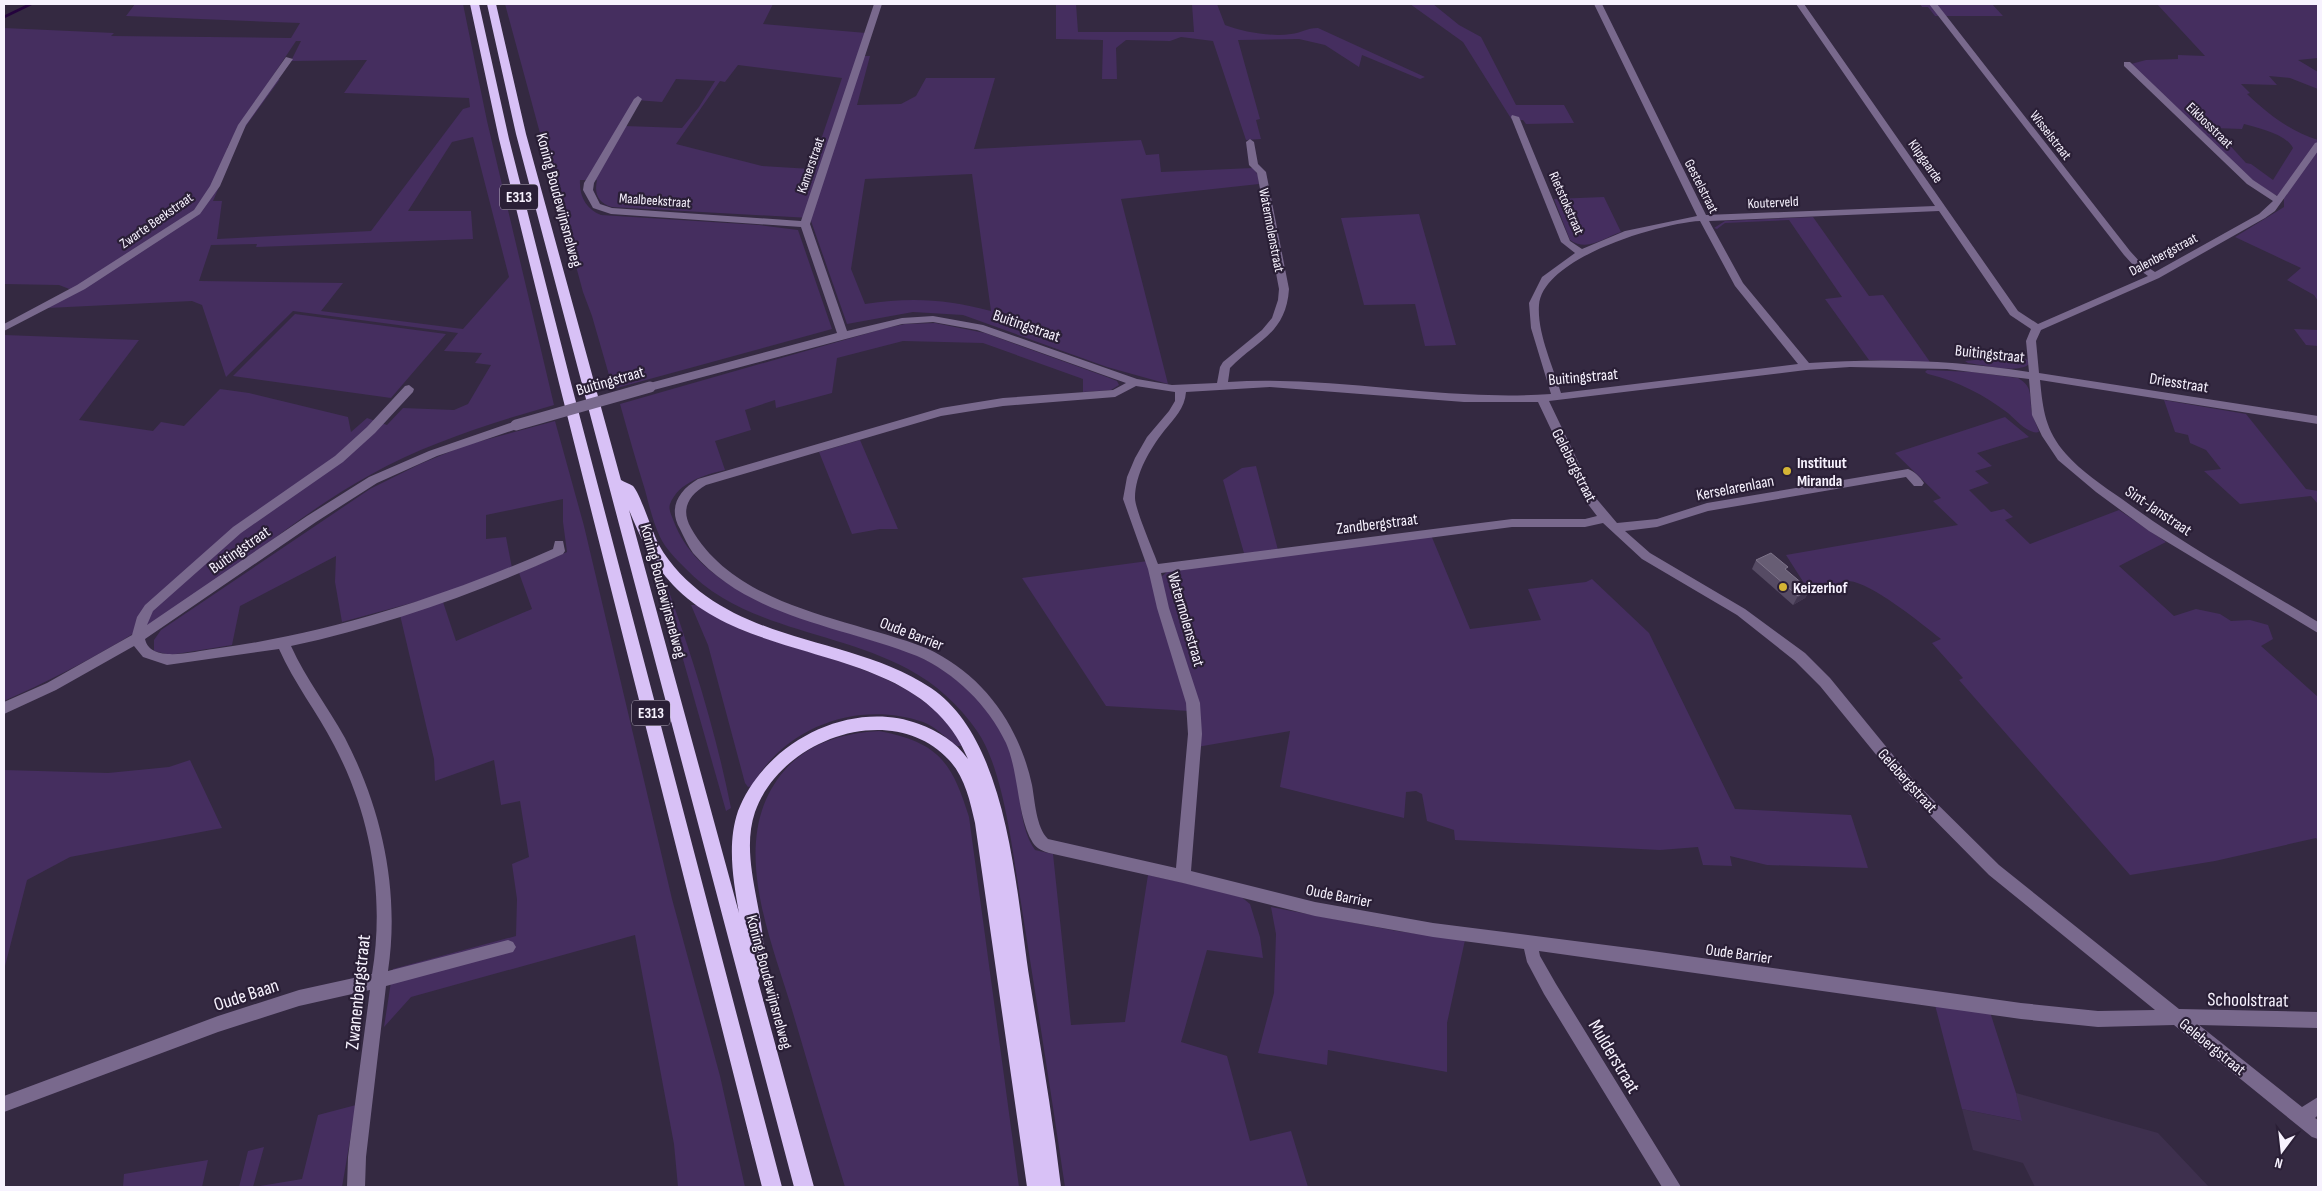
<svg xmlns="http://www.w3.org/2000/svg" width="2322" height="1191" font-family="'Sofia Sans Condensed',sans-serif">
<rect width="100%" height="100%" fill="#342941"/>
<!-- built -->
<path fill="#3e304e" d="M 2016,1093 L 2158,1133 L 2209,1187 L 2035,1187 L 2023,1163 L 1973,1150 L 1962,1109 L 2021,1121 Z"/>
<!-- green -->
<path fill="#452e5f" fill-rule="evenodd" d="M 135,4 L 463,4 L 487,121 L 554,405 C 491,423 427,443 370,475 C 320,502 276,538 229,571 C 158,621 84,666 4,701 L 4,335 L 139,340 L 79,420 L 153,431 L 161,422 L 184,426 L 220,389 L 249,393 L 348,417 L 351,432 L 367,418 L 387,425 L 403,408 L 454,410 L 468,404 L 491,365 L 475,363 L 482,353 L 444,351 L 458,333 L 293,311 L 226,377 L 202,305 L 192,301 L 47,308 L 72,290 L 59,285 L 4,284 L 4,28 L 114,33 L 111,36 L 291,38 L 300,23 L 126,16 ZM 296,41 L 301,41 L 291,61 L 367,60 L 344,93 L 469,98 L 470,107 L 463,109 L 371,231 L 217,239 L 222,201 L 213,201 L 236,147 L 227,148 L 237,130 L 243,130 L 280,79 L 270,80 ZM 473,137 L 509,277 L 463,329 L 321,311 L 343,283 L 199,281 L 211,245 L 257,244 L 256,247 L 473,239 L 471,211 L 408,211 L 452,142 Z
M 505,4 L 773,4 L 763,24 L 866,33 L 859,56 L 870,56 L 857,105 L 901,104 L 916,96 L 926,78 L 995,78 L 974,149 L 1141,140 L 1146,155 L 1159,154 L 1161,172 L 1253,168 L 1258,175 L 1259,184 L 1121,199 L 1168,384 L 1107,367 L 963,315 L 913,312 L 847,324 L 810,218 L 612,207 C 598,203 594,194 597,180 L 580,180 C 579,196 586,209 601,215 L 759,225 L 798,230 L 832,329 L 613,389 L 592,316 L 583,292 ZM 738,65 L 842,78 L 811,169 L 762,166 L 676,144 L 720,81 L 725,82 ZM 676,79 L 715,81 L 699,107 L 682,128 L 625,126 L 636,100 L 662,102 ZM 972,174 L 991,311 C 946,299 911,297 865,304 L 851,269 L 865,179 Z
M 1056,4 L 1076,4 L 1078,32 L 1194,32 L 1192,4 L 1217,4 L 1225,25 C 1243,32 1271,37 1291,34 C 1301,33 1306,28 1318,28 L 1425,77 L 1420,79 L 1362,55 L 1359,67 L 1325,45 L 1299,39 L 1238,40 L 1260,119 L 1256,120 L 1261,139 L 1246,140 L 1213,41 L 1181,37 L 1170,41 L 1126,40 L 1116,48 L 1117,79 L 1102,79 L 1103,40 L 1056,39 Z
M 1410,4 L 1433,4 L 1459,25 L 1481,37 L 1516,105 L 1564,105 L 1574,123 L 1526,124 L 1523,120 L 1512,120 L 1463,42 Z
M 1920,4 L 1992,4 L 2003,16 L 1935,16 L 1928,7 L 1922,7 Z
M 2157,4 L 2318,4 L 2318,58 L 2298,60 L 2318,72 L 2318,89 L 2290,78 L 2269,76 L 2277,85 L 2241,84 L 2250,93 L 2247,94 C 2269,115 2290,131 2318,140 L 2318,301 L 2314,295 L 2287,280 L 2301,268 L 2235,237 L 2284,207 L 2284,199 L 2259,187 L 2131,64 L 2146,60 L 2178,59 L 2178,55 L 2205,56 ZM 2244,124 C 2258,128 2286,134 2293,148 L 2273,180 L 2251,164 L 2246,163 L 2214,128 L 2242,129 Z
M 1604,197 L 1621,232 C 1603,238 1588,252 1570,240 L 1554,199 Z
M 1419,214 L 1456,345 L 1425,346 L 1415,304 L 1364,305 L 1341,218 Z
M 1813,217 L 1869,296 L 1883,295 L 1930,362 L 1869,360 L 1825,299 L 1842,297 L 1789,220 L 1725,223 L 1717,229 L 1714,228 L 1725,221 Z
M 295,314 L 446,334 L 391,398 L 233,376 Z
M 935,323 L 985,333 L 1107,377 L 1117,381 L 1119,385 L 1111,390 L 1083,392 L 1083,379 L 983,343 L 903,341 L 837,358 L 832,393 L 776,408 L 775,400 L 745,410 L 751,430 L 715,441 L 725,470 C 704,475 679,482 670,504 C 668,510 672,516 674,522 C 685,551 708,572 734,587 C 774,603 813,620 853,634 C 872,641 893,645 911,653 C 952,670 986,701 1006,741 C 1024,774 1014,819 1035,850 L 1053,854 L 1071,1025 L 1125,1022 L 1148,875 L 1239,895 L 1250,904 L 1260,937 L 1263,958 L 1207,950 L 1181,1042 L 1227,1056 L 1250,1141 L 1291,1131 L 1308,1187 L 1065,1187 C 1051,1092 1036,998 1021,903 C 1013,856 1004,769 977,731 C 959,705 936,684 908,669 C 835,630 744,630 685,568 C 676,559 665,548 660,537 C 653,522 649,505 645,490 C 636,461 628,433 620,404 L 886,328 L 905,324 Z
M 2294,329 L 2318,330 L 2318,346 L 2306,345 Z
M 2015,356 L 2029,360 L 2029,364 C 2019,374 1982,365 1968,363 L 1965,361 Z
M 1927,370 L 1973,372 L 2018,378 C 2034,387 2029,397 2032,413 C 2034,419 2037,426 2039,432 C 2029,435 2016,420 2008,413 C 1984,395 1958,381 1928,374 L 1925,372 Z
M 2164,400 L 2246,414 L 2306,489 L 2318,491 L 2318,504 L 2311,496 L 2240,504 L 2204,471 L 2221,469 L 2206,450 L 2190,443 L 2188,435 L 2175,432 Z
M 2005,417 L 2029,437 L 1977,453 L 1992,466 L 1975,471 L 1989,483 L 1969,490 L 1991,512 L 2004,509 L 2013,517 L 2005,520 L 2030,544 L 2119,510 L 2166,542 L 2119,566 L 2174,616 L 2196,609 L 2220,614 L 2231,621 L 2250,620 L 2268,625 L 2273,639 L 2261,646 L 2318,697 L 2318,840 L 2316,838 L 2215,861 L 2130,875 L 1959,680 L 1963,678 L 1932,643 L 1941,639 C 1922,624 1872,583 1849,581 C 1838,581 1833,586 1826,593 L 1811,594 L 1786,555 L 1958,525 L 1933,501 L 1941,498 L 1895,453 Z
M 555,421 L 584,526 L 672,899 L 720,1076 L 745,1187 L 678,1187 L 674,1144 L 635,935 L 411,997 L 384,1027 L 393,969 L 516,936 L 517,899 L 512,864 L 529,857 L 520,801 L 501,805 L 494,760 L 435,781 L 434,759 L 400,615 L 443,602 L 456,641 L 532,609 L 519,573 L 567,552 L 563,522 L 563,499 L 486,515 L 486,539 L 506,537 L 512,568 L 430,598 L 342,622 L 335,582 L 336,556 L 240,606 L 232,645 L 170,655 L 154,651 L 154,640 L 161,630 L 370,489 L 420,464 L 466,445 Z
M 860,440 L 898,529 L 880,529 L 852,534 L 819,452 Z
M 1256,466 L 1278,550 L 1244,553 L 1223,480 L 1242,468 Z
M 1431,535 L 1470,629 L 1541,620 L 1528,589 L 1586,582 L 1592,579 L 1649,633 L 1735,809 L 1851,815 L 1868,868 L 1767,865 L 1730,856 L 1732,866 L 1703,865 L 1698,847 L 1660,850 L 1455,840 L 1454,830 L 1427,821 L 1422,794 L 1416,791 L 1406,792 L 1404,818 L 1280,787 L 1290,731 L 1197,747 L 1160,578 L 1168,571 Z
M 1148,561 L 1192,711 L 1106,706 L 1022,578 Z
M 661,575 L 663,575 C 691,652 715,728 731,808 L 726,811 L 660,578 Z
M 691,605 L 696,605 C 714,615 731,626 750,633 C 818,659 927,673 962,746 L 957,746 C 947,739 935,726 923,722 C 859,700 785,726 752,786 L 748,787 L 745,783 L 708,645 Z
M 879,731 C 938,742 952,762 969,817 L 1019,1187 L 845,1187 C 827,1129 810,1071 793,1013 C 771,938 726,839 784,771 C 808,743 843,733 879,731 Z
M 190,760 L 222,828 L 70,857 L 27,880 L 4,970 L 4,770 L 108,773 L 169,767 Z
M 1271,907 L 1397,931 L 1465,940 L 1447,1023 L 1447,1072 L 1328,1050 L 1327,1065 L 1258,1053 L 1274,993 L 1276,934 Z
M 1935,1005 L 1990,1012 L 2016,1093 L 2022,1121 L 1962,1109 Z
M 356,1105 L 342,1187 L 254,1187 L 302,1179 L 318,1115 Z
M 264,1147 L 253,1187 L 239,1187 L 248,1151 Z
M 208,1160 L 202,1187 L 123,1187 L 124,1174 Z"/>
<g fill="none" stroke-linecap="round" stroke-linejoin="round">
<!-- stream -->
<path stroke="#24033d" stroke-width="2.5" d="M 4,17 L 31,4"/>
<!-- street -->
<path fill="#79698d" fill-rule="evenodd" d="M 874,4 L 882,4 L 810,224 L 847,331 L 902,318 L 933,316 L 983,325 L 1137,379 L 1172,385 L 1217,383 L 1220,367 L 1223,362 L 1262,330 L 1272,318 L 1278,300 L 1279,289 L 1257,173 L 1249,165 L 1246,142 L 1250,139 L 1254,142 L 1258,164 L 1266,172 L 1289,289 C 1286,334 1257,340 1230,368 L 1228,382 C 1336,375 1443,402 1551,394 L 1531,328 L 1529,303 L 1542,277 L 1575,253 L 1561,242 L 1511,117 L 1512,115 L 1519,117 L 1570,241 L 1582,249 L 1625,231 L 1697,216 L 1594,4 L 1602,4 L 1706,215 L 1935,206 L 1796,4 L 1804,4 L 2018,311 L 2038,324 L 2148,276 L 2134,266 L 2124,255 L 1929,4 L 1937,4 L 2130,251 L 2140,262 L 2155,272 L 2259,214 L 2273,201 L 2247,184 L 2124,66 L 2124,62 L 2130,62 L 2253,180 L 2277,196 L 2315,143 L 2318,142 L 2318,151 L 2275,211 L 2265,218 L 2159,278 L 2041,330 L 2036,341 L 2039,373 L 2318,416 L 2318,424 L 2040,380 C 2043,410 2045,430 2066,454 C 2081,471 2103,486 2122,499 C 2184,545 2252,582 2318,622 L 2318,633 L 2149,531 L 2096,492 L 2058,460 L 2042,436 L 2032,415 L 2029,379 L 1947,369 L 1850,367 L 1806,370 L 1549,401 L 1595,497 L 1617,523 L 1657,519 L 1707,503 L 1908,469 C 1914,471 1920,477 1924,483 L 1922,486 L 1914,486 L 1906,477 L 1708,511 L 1657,527 L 1625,531 L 1650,553 L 1745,609 L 1805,653 L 1830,678 L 1915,782 L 1999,865 L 2179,1009 L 2318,1012 L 2318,1028 L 2199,1025 L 2302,1107 L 2318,1097 L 2318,1115 L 2315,1118 L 2318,1120 L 2318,1139 L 2312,1137 L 2174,1025 L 2098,1027 L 2021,1019 L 1539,951 L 1540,956 L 1556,984 L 1681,1187 L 1662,1187 L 1544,994 L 1527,962 L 1524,949 L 1433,937 L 1315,916 L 1183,883 L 1049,853 C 1043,851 1037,849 1033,843 C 1017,818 1019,772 1006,743 C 988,705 955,673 917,656 C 842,626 749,618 693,553 C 688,546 684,537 680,529 C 668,508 678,491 698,479 L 941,408 L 1003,398 L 1113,390 L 1126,383 L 977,330 L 933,322 L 902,324 L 650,391 L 646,390 L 645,387 L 646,384 L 837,333 L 801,227 L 611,214 L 593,208 L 583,190 L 584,183 L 634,99 L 638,96 L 642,99 L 594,183 L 593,190 L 600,204 L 612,208 L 801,221 ZM 1939,211 L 2010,315 L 2031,329 L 2026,341 L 2029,372 C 1956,360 1882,358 1809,363 L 1743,283 L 1709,221 ZM 1700,221 L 1735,286 L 1798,364 L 1561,393 C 1553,366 1537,333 1539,305 C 1543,257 1661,223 1700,221 ZM 1136,386 L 1175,392 L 1175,401 L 1169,411 L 1147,437 L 1135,458 L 1127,477 L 1123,499 L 1148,569 L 1157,608 L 1186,703 L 1188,734 L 1176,868 L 1048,839 C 1036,827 1035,801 1032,785 C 1019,725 983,674 926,648 C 849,618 736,608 691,528 C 680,509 689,495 706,485 L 941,416 L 1003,406 L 1115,397 ZM 1270,387 L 1464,402 L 1538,402 L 1584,499 L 1597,516 L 1585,519 L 1512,519 L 1158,564 C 1153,550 1135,509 1135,498 C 1135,474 1150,449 1164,431 C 1174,419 1185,408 1186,392 ZM 1603,523 L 1642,559 L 1737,615 L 1795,661 L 1820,686 L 1905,790 L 1989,875 L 2155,1010 L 2098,1011 L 2021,1003 L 1645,950 L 1433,923 L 1315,902 L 1191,871 L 1202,734 L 1200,703 L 1169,608 L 1161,573 L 1512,527 L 1585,527 Z
M 286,57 L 293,59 L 246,125 L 220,186 L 200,214 L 85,289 L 4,331 L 4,324 L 77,285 L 194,210 L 210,186 L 238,125 Z
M 409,385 L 414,389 L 413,392 L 375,433 L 343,462 L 241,533 L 153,611 L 147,625 L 307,516 L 369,477 L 429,451 L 516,421 L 522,425 L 520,428 L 437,456 L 377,483 L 316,522 L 145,639 C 150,664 196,651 213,649 C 332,633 443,597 553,549 L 555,541 L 563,541 L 565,551 L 563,554 C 475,594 385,626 291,646 C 306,679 328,707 345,738 C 382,809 400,891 388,971 L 508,940 L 513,942 L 516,947 L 513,952 L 386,986 L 366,1157 L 365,1187 L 347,1187 L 348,1157 L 370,990 L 299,1006 L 218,1032 L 4,1112 L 4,1096 L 218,1016 L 299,990 L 372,974 C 385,896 371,815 334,745 C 317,712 294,683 279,649 L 167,665 L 143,657 L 134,646 L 56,690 L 4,714 L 4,702 L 47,683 L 132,635 L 137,617 L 145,605 L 233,527 L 335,456 L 367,427 L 405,386 Z"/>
<!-- highway -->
<path fill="#d8c1f6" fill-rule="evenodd" d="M 470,4 L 479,4 L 509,139 L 571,383 L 782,1187 L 762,1187 L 559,383 L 499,139 Z
M 487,4 L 496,4 L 526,134 L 621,480 C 624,482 630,484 633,486 C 641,495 652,532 659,545 C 670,565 688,583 706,596 C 773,644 863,643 931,688 C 1010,741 1016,896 1030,982 C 1041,1050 1053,1119 1061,1187 L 1027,1187 L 975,823 C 970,801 965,777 949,760 C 893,699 781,738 755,812 C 736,868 778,935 758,981 L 814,1187 L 794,1187 L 516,134 ZM 629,510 C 640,537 652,563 673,585 C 754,671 919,639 968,759 C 956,742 938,731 919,724 C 850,698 764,743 738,811 C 727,843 733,880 739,913 Z"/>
<!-- street-bridge -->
<path stroke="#79698d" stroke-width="11" d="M 516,425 L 650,387"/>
</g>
<!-- wall -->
<path fill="#564b64" d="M 1756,560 L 1786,570 L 1810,590 L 1805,598 L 1793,605 L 1752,569 Z"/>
<!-- shaded-wall -->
<path fill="#41364f" d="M 1810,590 L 1805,598 L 1793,605 L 1798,596 Z"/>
<!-- building -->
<path fill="#675d74" stroke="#7e748a" d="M 1771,553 L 1788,567 L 1785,569 L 1810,590 L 1798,596 L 1756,560 Z"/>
<!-- markers -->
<g fill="#d5b535" stroke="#2a1f36" stroke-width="2">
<circle cx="1787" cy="471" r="5"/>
<circle cx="1783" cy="587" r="5"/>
</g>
<g text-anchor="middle" stroke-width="4.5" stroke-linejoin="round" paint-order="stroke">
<!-- far-street labels -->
<g font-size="14" fill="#f7f2fe" stroke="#2a1f36">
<text transform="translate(2210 125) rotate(44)" y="5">Eikbosstraat</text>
<text transform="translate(2051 135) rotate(52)" y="5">Wisselstraat</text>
<text transform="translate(1926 161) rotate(55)" y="5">Klipgaarde</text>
<text transform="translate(810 165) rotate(-71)" y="5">Kamerstraat</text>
<text transform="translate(1702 186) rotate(63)" y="5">Gestelstraat</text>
<text transform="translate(655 200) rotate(4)" y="5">Maalbeekstraat</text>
<text transform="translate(1773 202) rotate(-3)" y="5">Kouterveld</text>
<text transform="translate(1567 203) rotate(66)" y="5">Rietstokstraat</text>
<text transform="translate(156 220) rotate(-35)" y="5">Zwarte Beekstraat</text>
<text transform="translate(1272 230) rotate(79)" y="5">Watermolenstraat</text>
<text transform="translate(2163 254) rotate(-28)" y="5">Dalenbergstraat</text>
</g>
<!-- shield labels -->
<g fill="#2a1f36" stroke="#bab3c2" stroke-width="1">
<rect x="500" y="184.5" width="38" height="25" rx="4"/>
<rect x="632" y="700.5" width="38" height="25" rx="4"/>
</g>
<g font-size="15" font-weight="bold" fill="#f7f2fe">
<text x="519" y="202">E313</text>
<text x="651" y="718">E313</text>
</g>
<!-- street labels -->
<g font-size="16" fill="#f7f2fe" stroke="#2a1f36">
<text transform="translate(560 200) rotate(75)" y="6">Koning Boudewijnsnelweg</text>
<text transform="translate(1027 325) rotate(19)" y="6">Buitingstraat</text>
<text transform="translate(1990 353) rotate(6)" y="6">Buitingstraat</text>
<text transform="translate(1583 376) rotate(-5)" y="6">Buitingstraat</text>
<text transform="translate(610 380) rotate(-16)" y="6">Buitingstraat</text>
<text transform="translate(2179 382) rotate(9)" y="6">Driesstraat</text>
<text transform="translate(1575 465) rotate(63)" y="6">Gelebergstraat</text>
<text transform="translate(1735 487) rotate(-11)" y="6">Kerselarenlaan</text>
<text transform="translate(2159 510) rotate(34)" y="6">Sint-Janstraat</text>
<text transform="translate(1377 523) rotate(-7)" y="6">Zandbergstraat</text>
<text transform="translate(239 549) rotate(-35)" y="6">Buitingstraat</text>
<text transform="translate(664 591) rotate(75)" y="6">Koning Boudewijnsnelweg</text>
<text transform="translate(1187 619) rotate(74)" y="6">Watermolenstraat</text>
<text transform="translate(912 633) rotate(21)" y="6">Oude Barrier</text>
<text transform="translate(1908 780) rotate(48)" y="6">Gelebergstraat</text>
<text transform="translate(1339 895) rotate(11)" y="6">Oude Barrier</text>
<text transform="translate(1739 953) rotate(8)" y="6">Oude Barrier</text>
<text transform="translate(770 982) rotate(75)" y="6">Koning Boudewijnsnelweg</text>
<text transform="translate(2213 1046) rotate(39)" y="6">Gelebergstraat</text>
</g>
<!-- poi labels -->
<g font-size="16" font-weight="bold" fill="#f7f2fe" stroke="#2a1f36" text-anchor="start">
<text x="1797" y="468">Instituut<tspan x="1797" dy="18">Miranda</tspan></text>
<text x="1793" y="593">Keizerhof</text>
</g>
<!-- near-street labels -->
<g font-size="19" fill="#f7f2fe" stroke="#2a1f36">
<text transform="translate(357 992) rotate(-84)" y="7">Zwanenbergstraat</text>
<text transform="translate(246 994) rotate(-18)" y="7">Oude Baan</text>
<text transform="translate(2248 999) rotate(1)" y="7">Schoolstraat</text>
<text transform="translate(1615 1056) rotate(59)" y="7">Mulderstraat</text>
</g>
</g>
<!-- border -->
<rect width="2322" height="1191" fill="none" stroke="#f7f2fe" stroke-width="10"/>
<!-- north arrow -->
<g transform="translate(2282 1151) rotate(195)" stroke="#2a1f36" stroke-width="4" paint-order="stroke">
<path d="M0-4L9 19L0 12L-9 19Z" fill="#f7f2fe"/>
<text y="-8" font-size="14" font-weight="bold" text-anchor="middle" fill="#f7f2fe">N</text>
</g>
</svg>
